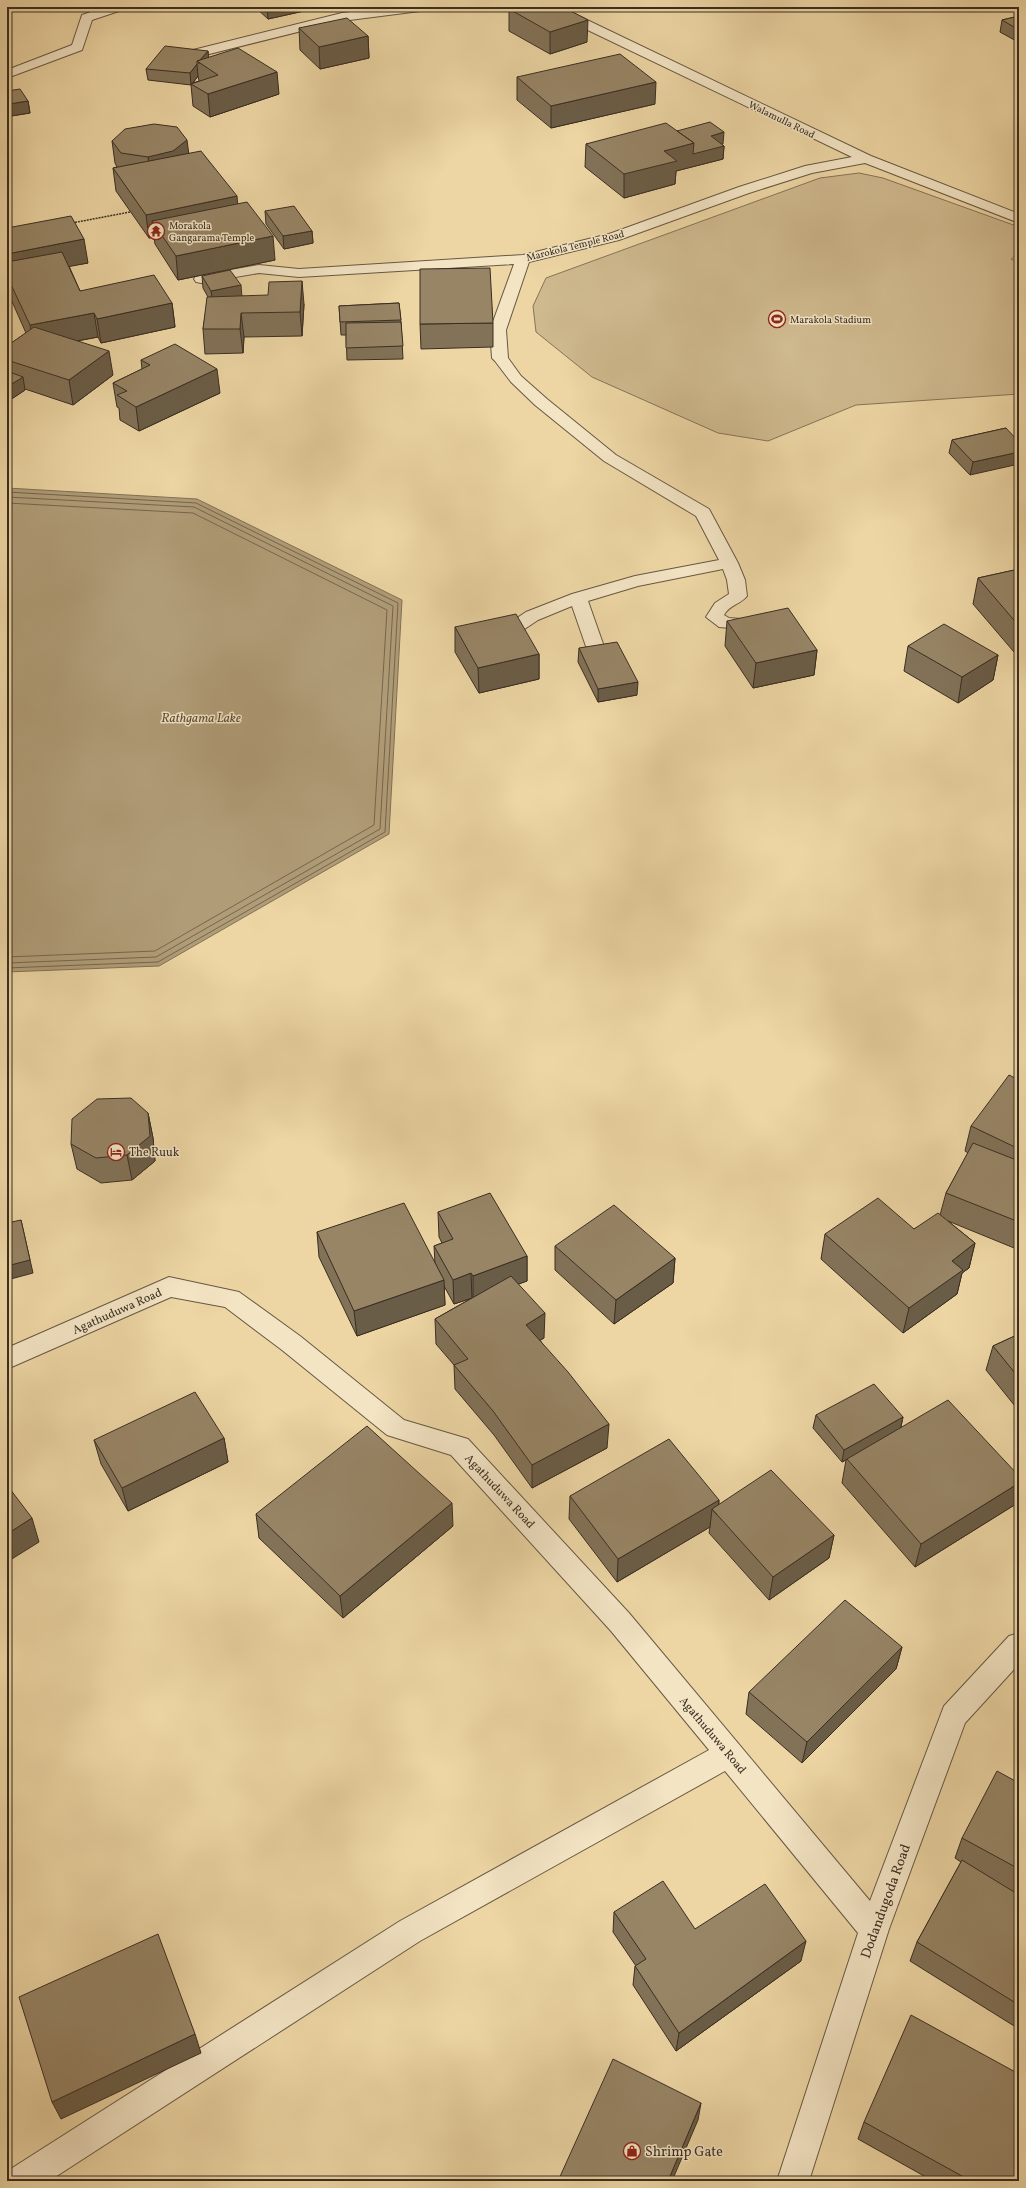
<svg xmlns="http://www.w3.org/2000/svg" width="1026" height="2188" font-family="Vollkorn,serif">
<rect width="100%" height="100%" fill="#edd6a4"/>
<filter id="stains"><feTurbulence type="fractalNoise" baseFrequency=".005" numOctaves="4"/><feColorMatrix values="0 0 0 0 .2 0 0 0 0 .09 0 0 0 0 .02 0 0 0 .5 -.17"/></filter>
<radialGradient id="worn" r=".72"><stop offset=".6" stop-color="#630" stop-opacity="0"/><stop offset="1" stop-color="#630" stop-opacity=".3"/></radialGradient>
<!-- green -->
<path fill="#cfb98e" stroke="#847458" d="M 859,173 L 883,178 L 1019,227 L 1019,253 L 1011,259 L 1019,262 L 1019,394 L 856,405 L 768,441 L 718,433 L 592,377 L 536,332 L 533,306 L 546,278 L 820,178 Z"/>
<!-- water -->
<path fill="#b09d78" stroke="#817156" d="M 7,488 L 197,499 L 402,600 L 389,834 L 159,966 L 7,972 Z"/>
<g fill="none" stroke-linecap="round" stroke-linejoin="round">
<!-- shore -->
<path stroke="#75664e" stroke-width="1" d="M 7,492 L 196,503 L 398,603 L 385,832 L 158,962 L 7,968
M 7,497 L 194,507 L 393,606 L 380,829 L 156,957 L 7,963
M 7,503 L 193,513 L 387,610 L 374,825 L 155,951 L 7,957"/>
<!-- minor casing -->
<g stroke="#675843" stroke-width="2">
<path id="minor" d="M 106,7 L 124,7 L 122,10 L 92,20 L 82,50 L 7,78 L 7,70 L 72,45 L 82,15 Z
M 391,7 L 426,7 L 420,11 L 342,21 L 193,58 L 187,54 L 189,51 L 342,13 Z
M 544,7 L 560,7 L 871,156 L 1019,214 L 1019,223 L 865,163 L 812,173 L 749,193 L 619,240 L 529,262 L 506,330 L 508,358 L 521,376 L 547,399 L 616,455 L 709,509 L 738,563 L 745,580 L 747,596 C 741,604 729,605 724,615 L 729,618 L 754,620 L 761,632 L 758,636 L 752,637 L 746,636 L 742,629 L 719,627 L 706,617 L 715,603 L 729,594 L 727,580 L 723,569 L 638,586 L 588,601 L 608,658 L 605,662 L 599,664 L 593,662 L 590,658 L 572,606 L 538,620 L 502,644 L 496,645 L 490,644 L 487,640 L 490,636 L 526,612 L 572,594 L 635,576 L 719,560 L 696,516 L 604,461 L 535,405 L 511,382 L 495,361 L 492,358 L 490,330 L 514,264 L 299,277 L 259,273 L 201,283 L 196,282 L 194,279 L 196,276 L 201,275 L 259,265 L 299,269 L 523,255 L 609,234 L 739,187 L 805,166 L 852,157 L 546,10 Z
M 169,1277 L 239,1292 L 300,1336 L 404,1420 L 468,1439 L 629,1613 L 870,1901 L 944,1706 L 1009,1636 L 1019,1633 L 1019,1664 L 965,1723 L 889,1929 L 809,2181 L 777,2181 L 858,1933 L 725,1771 L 420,1941 L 49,2181 L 7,2181 L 9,2170 L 400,1921 L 709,1750 L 611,1631 L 451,1455 L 387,1435 L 282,1350 L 225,1307 L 171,1297 L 7,1369 L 7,1348 Z"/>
</g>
<!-- path -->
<path stroke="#3a2e23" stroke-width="1.5" stroke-dasharray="2 1" stroke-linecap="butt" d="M 72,223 L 130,212"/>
<!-- minor -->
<use href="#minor" fill="#f3e4c4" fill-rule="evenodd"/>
</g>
<!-- wall -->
<path fill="#827258" stroke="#3a2e23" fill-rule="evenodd" d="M 256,7 L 304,7 L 304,11 L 268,19 L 256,8 Z
M 509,9 L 587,42 L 550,54 L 509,31 Z
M 1019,16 L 1019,42 L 1018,42 L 1000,32 L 1002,20 Z
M 299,28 L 368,36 L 369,58 L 320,69 L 300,50 Z
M 208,51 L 208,58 L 279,94 L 210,117 L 193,106 L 191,85 L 148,80 L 146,69 ZM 198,76 L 199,81 L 193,83 Z
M 517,77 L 655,104 L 551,128 L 517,100 Z
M 7,91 L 28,101 L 30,113 L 11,116 L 7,109 Z
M 677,131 L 723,144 L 721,144 L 724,146 L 723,159 L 676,171 L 675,184 L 624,198 L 585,167 L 586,144 Z
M 112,141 L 189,153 L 238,204 L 275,260 L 178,280 L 155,244 L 154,237 L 149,238 L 116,191 L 113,168 L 117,167 L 115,163 Z
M 265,211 L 312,231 L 313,243 L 284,249 L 266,224 Z
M 7,228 L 88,263 L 69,266 L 80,291 L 172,303 L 175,327 L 101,343 L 98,337 L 77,341 L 113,375 L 73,405 L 25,389 L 25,390 L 7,402 L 7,346 L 26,333 L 10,297 L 7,298 Z
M 202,276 L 242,296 L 304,304 L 302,336 L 244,337 L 243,353 L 205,354 L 203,329 L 208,297 L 203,288 Z
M 399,303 L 401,322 L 403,359 L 347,360 L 346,335 L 341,335 L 339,306 Z
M 493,323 L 493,347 L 421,349 L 420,324 Z
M 141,360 L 220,393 L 139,431 L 120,420 L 119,408 L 117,407 L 113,383 L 142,369 Z
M 1006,428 L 970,475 L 949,453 L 952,440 Z
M 1019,569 L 1019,651 L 1014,652 L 973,604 L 978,578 Z
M 727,621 L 817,650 L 814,675 L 753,688 L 725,646 Z
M 455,627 L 539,654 L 539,679 L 479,693 L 455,652 Z
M 908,646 L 998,655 L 993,680 L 958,703 L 904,671 Z
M 579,648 L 637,695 L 598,702 L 578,662 Z
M 1019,1080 L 1019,1250 L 948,1221 L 975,1243 L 969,1268 L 962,1273 L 957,1294 L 903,1333 L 821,1259 L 825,1234 L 914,1229 L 940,1215 L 946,1193 L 968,1153 L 965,1151 L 971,1126 Z
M 148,1113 L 153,1138 L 155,1161 L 132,1180 L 101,1183 L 77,1169 L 71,1144 Z
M 438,1212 L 527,1256 L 527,1281 L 518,1284 L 544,1338 L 540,1340 L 607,1448 L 532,1488 L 494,1435 L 455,1389 L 454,1365 L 436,1344 L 435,1319 L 472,1298 L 454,1304 L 444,1286 L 445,1305 L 357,1336 L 319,1257 L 317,1232 L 435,1264 L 434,1246 L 442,1243 L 439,1237 Z
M 555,1246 L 675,1258 L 673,1283 L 614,1324 L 555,1270 Z
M 1019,1334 L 1019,1411 L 986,1370 L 993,1346 Z
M 816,1415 L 903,1417 L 901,1427 L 1019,1476 L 1019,1495 L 1016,1504 L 915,1567 L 842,1483 L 846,1460 L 842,1462 L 813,1428 Z
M 224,1438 L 228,1462 L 128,1511 L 101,1464 L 94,1440 Z
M 570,1496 L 719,1500 L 719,1505 L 834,1535 L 829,1558 L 769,1600 L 709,1533 L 710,1527 L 617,1582 L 569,1519 Z
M 256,1514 L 453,1526 L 343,1618 L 259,1538 Z
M 902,1647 L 896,1669 L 802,1763 L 746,1714 L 749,1692 Z
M 1019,1783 L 1019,2029 L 910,1961 L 917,1942 L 961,1862 L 955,1858 L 962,1838 Z
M 614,1912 L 695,1929 L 801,1961 L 676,2051 L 633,1985 L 635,1966 L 636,1966 L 613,1932 Z
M 864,2122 L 1019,2181 L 933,2181 L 858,2139 Z"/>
<!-- shaded-wall -->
<path fill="#6a5d47" stroke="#3a2e23" d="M 267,7 L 304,7 L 304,11 L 268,19 Z
M 588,20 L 587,42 L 550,54 L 550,32 Z
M 368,36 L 369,58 L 320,69 L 319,47 Z
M 208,51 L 209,63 L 198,63 Z
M 197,64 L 198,76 L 192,84 L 191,84 L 191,85 L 190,73 Z
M 277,72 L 279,94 L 210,117 L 208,94 Z
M 656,82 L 655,104 L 551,128 L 551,106 Z
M 28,101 L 30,113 L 11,116 L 9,104 Z
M 724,132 L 723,144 L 710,148 L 711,136 Z
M 187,140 L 190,163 L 151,180 L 148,157 Z
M 694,143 L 724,146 L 723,159 L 676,171 L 675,184 L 624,198 L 624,174 L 664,151 Z
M 237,196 L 239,219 L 152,221 L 154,237 L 149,238 L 146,215 Z
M 312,231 L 313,243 L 284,249 L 283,236 Z
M 273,236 L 275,260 L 178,280 L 176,256 Z
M 84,239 L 88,263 L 8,278 L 7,276 L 7,254 Z
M 7,280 L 10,297 L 7,298 Z
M 302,281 L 304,304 L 302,336 L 300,312 Z
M 241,285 L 242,298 L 213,304 L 211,291 Z
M 172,303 L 175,327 L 101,343 L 97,319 Z
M 94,313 L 98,337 L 34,349 L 30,325 Z
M 241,313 L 244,337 L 243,353 L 240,329 Z
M 109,351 L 113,375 L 73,405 L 69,380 Z
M 217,369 L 220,393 L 139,431 L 136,407 Z
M 23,377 L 25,390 L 7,402 L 7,387 Z
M 1019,452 L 1019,464 L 970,475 L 973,462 Z
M 1019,629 L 1019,651 L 1014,652 Z
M 817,650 L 814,675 L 753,688 L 756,663 Z
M 539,654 L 539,679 L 479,693 L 478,668 Z
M 998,655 L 993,680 L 958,703 L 962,677 Z
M 638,682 L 637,695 L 598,702 L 598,689 Z
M 148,1113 L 153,1138 L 155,1161 L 132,1180 L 127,1155 Z
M 21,1220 L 33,1273 L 7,1280 L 7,1266 Z
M 975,1243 L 969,1268 L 962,1273 L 957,1294 L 903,1333 L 909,1308 L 952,1261 Z
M 527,1256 L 527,1281 L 473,1301 L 473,1276 Z
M 675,1258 L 673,1283 L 614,1324 L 616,1300 Z
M 471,1273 L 472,1298 L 454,1304 L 453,1280 Z
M 444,1280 L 445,1305 L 357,1336 L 354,1311 Z
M 545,1313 L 544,1338 L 526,1349 L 526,1325 Z
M 903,1417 L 900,1430 L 842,1462 L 844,1450 Z
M 609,1424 L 607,1448 L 532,1488 L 532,1465 Z
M 224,1438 L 228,1462 L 128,1511 L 122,1488 Z
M 1019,1483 L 1019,1495 L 1016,1504 L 915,1567 L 921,1544 Z
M 719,1500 L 717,1515 L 712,1509 L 710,1527 L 617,1582 L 618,1559 Z
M 452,1503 L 453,1526 L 343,1618 L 340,1596 Z
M 32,1518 L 39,1542 L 7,1562 L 7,1534 Z
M 834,1535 L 829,1558 L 769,1600 L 773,1577 Z
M 902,1647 L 896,1669 L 802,1763 L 807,1742 Z
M 806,1941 L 801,1961 L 676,2051 L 679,2033 Z
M 195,2034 L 201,2053 L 61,2119 L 52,2102 Z
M 701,2103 L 698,2120 L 672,2181 L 668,2181 Z"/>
<!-- building -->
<path fill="#978566" stroke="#3a2e23" d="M 516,7 L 563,7 L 588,20 L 550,32 L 509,9 Z
M 1019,16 L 1019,30 L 1002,20 Z
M 347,18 L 368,36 L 319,47 L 299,28 Z
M 165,46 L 208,51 L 200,60 L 197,61 L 197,64 L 190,73 L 146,69 Z
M 238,48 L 277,72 L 208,94 L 191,84 L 218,75 L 197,61 Z
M 620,54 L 656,82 L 551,106 L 517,77 Z
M 20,89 L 28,101 L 9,104 L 7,100 L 7,91 Z
M 710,122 L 724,132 L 711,136 L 724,146 L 693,154 L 694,143 L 677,131 Z
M 666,123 L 694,143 L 664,151 L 677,161 L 624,174 L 586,144 Z
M 154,124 L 177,127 L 187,140 L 173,151 L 148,157 L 121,153 L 112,141 L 125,129 Z
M 201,151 L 237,196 L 146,215 L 113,168 Z
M 247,202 L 273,236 L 176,256 L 152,221 Z
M 294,206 L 312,231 L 283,236 L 265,211 Z
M 71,216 L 84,239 L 7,254 L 7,228 Z
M 62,252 L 80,291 L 154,275 L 172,303 L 97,319 L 94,313 L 30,325 L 7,276 L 7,262 Z
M 490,268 L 493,323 L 420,324 L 420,269 Z
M 230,270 L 241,285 L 211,291 L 202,276 Z
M 302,281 L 300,312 L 241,313 L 240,329 L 203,329 L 207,297 L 268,295 L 269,282 Z
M 399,303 L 401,320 L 340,322 L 339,306 Z
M 401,322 L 403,346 L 346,348 L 346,323 Z
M 34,327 L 109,351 L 69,380 L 7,360 L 7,346 Z
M 175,344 L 217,369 L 136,407 L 117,395 L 127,391 L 113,383 L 150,365 L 141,360 Z
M 7,371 L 23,377 L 7,387 Z
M 1006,428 L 1019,442 L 1019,452 L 973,462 L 952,440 Z
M 1019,569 L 1019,626 L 978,578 Z
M 788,608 L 817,650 L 756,663 L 727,621 Z
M 516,614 L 539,654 L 478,668 L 455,627 Z
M 944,624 L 998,655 L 962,677 L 908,646 Z
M 617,642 L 638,682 L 598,689 L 579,648 Z
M 1009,1075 L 1019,1080 L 1019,1149 L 971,1126 Z
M 131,1098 L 148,1113 L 150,1136 L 127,1155 L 96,1158 L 71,1144 L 72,1119 L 97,1099 Z
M 973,1143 L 1019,1161 L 1019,1222 L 946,1193 Z
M 490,1193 L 527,1256 L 473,1276 L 471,1273 L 453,1280 L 434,1246 L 453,1239 L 438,1212 Z
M 878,1198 L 914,1229 L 938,1213 L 975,1243 L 952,1261 L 963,1270 L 909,1308 L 825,1234 Z
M 404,1203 L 444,1280 L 354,1311 L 317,1232 Z
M 614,1205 L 675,1258 L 616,1300 L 555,1246 Z
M 21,1220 L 30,1260 L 7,1266 L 7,1223 Z
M 511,1276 L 545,1313 L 526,1325 L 568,1372 L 609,1424 L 532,1465 L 493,1411 L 454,1365 L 468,1359 L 435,1319 Z
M 1019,1334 L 1019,1378 L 993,1346 Z
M 874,1384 L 903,1417 L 844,1450 L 816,1415 Z
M 195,1392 L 224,1438 L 122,1488 L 94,1440 Z
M 948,1400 L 1019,1476 L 1019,1483 L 921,1544 L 847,1459 Z
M 367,1426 L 452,1503 L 340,1596 L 256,1514 Z
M 669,1439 L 719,1500 L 618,1559 L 570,1496 Z
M 771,1470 L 834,1535 L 773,1577 L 712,1509 Z
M 7,1485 L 32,1518 L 7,1534 Z
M 845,1600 L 902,1647 L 807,1742 L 749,1692 Z
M 997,1771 L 1019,1783 L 1019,1869 L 962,1838 Z
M 962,1860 L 1019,1895 L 1019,2005 L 917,1942 Z
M 663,1881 L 695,1929 L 765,1884 L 806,1941 L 679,2033 L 635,1966 L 646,1959 L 614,1912 Z
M 158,1934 L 195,2034 L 52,2102 L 19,1997 Z
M 911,2015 L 1019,2074 L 1019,2181 L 971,2181 L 864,2122 Z
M 613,2059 L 701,2103 L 668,2181 L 558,2181 Z"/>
<!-- icons -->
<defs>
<g id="temple-ring" transform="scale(0.9)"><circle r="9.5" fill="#f3e4c4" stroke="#8f2418" stroke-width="1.5"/><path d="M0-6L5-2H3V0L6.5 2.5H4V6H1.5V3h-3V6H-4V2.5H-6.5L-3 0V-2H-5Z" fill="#8f2418"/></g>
<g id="stadium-ring" transform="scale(0.9)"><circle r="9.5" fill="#f3e4c4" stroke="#8f2418" stroke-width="1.5"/><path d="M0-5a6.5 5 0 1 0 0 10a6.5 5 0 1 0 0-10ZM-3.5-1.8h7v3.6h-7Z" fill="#8f2418"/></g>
<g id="hotel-ring" transform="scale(0.9)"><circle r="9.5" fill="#f3e4c4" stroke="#8f2418" stroke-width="1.5"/><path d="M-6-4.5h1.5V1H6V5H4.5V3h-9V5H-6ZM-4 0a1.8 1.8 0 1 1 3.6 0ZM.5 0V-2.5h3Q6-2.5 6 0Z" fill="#8f2418"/></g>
<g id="shop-ring" transform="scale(0.9)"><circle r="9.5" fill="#f3e4c4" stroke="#8f2418" stroke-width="1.5"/><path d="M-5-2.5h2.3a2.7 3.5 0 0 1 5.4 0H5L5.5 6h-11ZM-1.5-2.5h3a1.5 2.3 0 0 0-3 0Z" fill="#8f2418"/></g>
</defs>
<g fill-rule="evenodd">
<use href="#temple-ring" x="156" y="231"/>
<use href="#stadium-ring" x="777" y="319"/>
<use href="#hotel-ring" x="116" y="1152"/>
<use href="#shop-ring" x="632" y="2151"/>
</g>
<g text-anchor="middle" stroke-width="3" stroke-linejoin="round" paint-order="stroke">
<!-- far-street labels -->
<g font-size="10" fill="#3a2e23" stroke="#f3e4c4">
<text transform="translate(782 119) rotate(26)" y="4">Walamulla Road</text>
<text transform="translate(575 245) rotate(-14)" y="4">Marokola Temple Road</text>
</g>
<!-- far-poi labels -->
<g font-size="10" fill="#3a2e23" stroke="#f3e4c4" text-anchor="start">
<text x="169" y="229">Morakola<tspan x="169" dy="12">Gangarama Temple</tspan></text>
<text x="790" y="323">Marakola Stadium</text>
</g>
<!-- poi labels -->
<g font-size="12" fill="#3a2e23" stroke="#f3e4c4" text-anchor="start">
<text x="129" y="1156">The Ruuk</text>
</g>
<!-- street labels -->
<g font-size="12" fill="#3a2e23" stroke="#f3e4c4">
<text transform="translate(117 1311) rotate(-24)" y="4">Agathuduwa Road</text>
<text transform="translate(500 1491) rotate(47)" y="4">Agathuduwa Road</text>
<text transform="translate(713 1735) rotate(50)" y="4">Agathuduwa Road</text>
</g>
<!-- water labels -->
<g font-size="13" font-style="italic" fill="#584a38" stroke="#f3e4c4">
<text x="201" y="722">Rathgama Lake</text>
</g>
<!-- near-street labels -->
<g font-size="14" fill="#3a2e23" stroke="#f3e4c4">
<text transform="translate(885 1901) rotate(-70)" y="5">Dodandugoda Road</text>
</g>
<!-- near-poi labels -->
<g font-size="14" fill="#3a2e23" stroke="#f3e4c4" text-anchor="start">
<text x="645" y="2156">Shrimp Gate</text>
</g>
</g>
<!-- margin -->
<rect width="1026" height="2188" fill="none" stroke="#edd6a4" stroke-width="24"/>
<rect x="8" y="8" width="1010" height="2172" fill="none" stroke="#3a2e23" stroke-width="2"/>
<rect x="12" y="12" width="1002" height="2164" fill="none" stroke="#3a2e23"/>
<rect width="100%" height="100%" filter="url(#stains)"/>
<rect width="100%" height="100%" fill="url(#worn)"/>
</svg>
